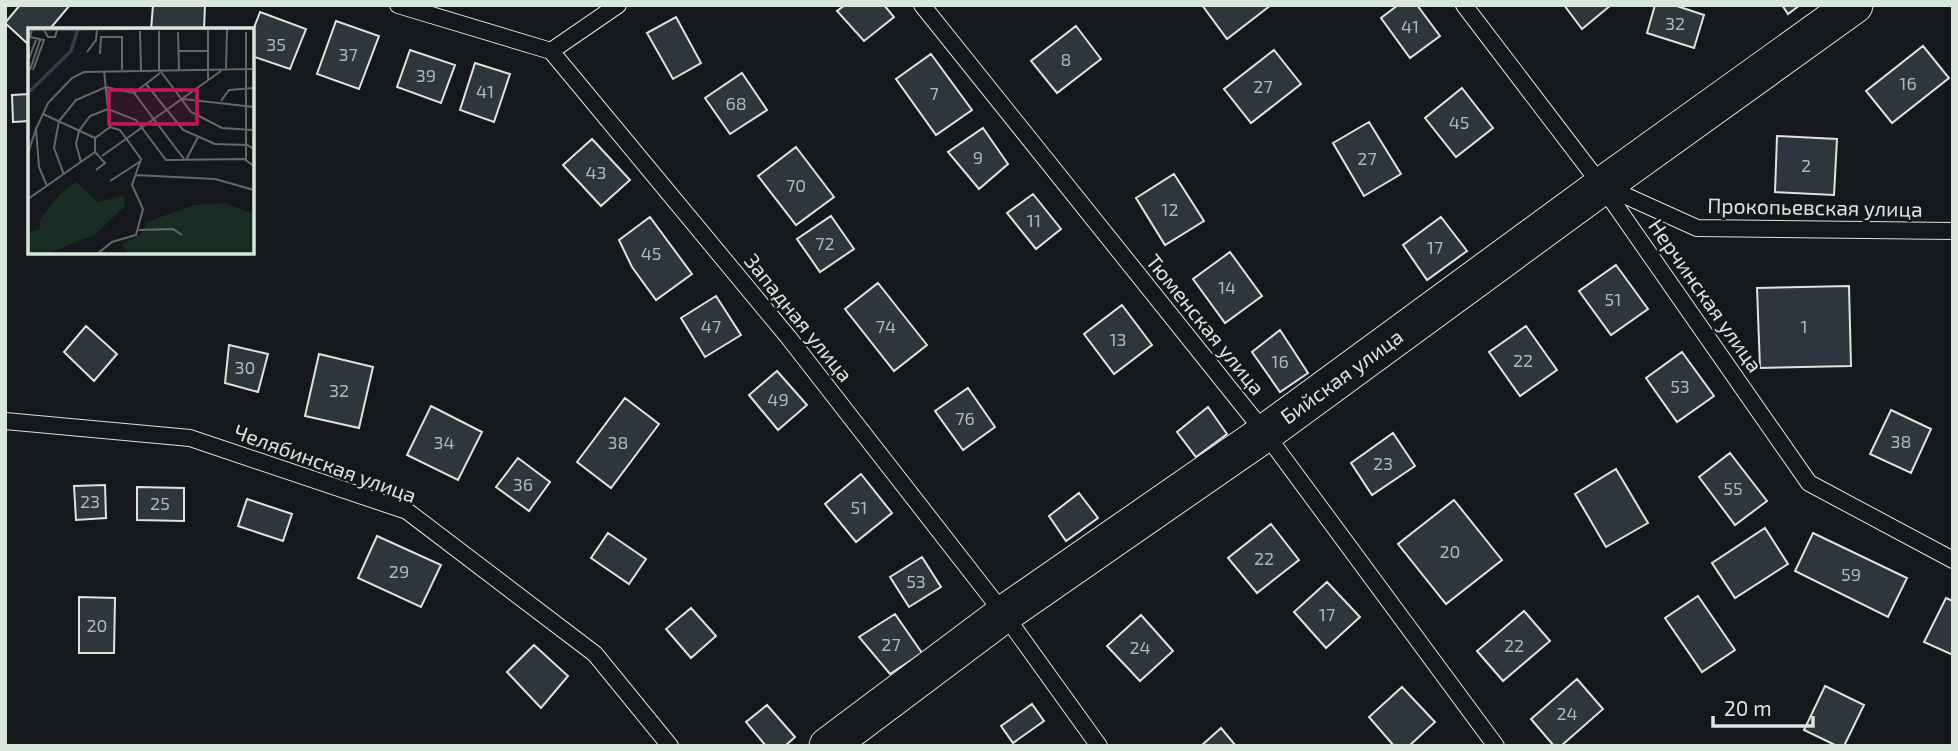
<svg xmlns="http://www.w3.org/2000/svg" width="1958" height="751" font-family="'Exo 2',sans-serif">
<rect width="100%" height="100%" fill="#14181c"/>
<!-- building -->
<path fill="#2c363c" stroke="#d8e6dc" stroke-width="2" d="M 20,5 L 70,5 L 49,30 L 30,30 L 30,46 L 5,23 Z
M 153,5 L 205,5 L 204,30 L 151,30 Z
M 845,5 L 884,5 L 894,17 L 864,41 L 837,11 Z
M 1202,5 L 1271,5 L 1227,39 Z
M 1398,5 L 1417,5 L 1440,36 L 1410,58 L 1381,18 Z
M 1564,5 L 1611,5 L 1582,29 Z
M 1655,5 L 1674,5 L 1704,15 L 1694,48 L 1647,33 Z
M 1782,5 L 1800,5 L 1788,14 Z
M 260,12 L 306,29 L 290,69 L 252,56 L 252,33 Z
M 676,17 L 701,63 L 673,79 L 647,33 Z
M 336,21 L 379,36 L 359,89 L 317,74 Z
M 1076,26 L 1101,59 L 1057,93 L 1031,61 Z
M 1923,46 L 1949,78 L 1892,123 L 1866,91 Z
M 410,50 L 455,65 L 441,103 L 397,87 Z
M 1274,50 L 1301,84 L 1251,123 L 1224,89 Z
M 931,54 L 972,110 L 936,135 L 896,79 Z
M 475,63 L 510,74 L 494,122 L 460,110 Z
M 742,73 L 767,110 L 730,134 L 705,98 Z
M 1462,88 L 1493,128 L 1456,157 L 1425,118 Z
M 30,94 L 30,121 L 13,122 L 12,95 Z
M 1369,122 L 1401,174 L 1364,196 L 1333,143 Z
M 983,128 L 1008,164 L 979,189 L 948,152 Z
M 1777,136 L 1837,139 L 1834,195 L 1775,192 Z
M 592,139 L 630,180 L 601,206 L 563,165 Z
M 796,147 L 834,197 L 796,225 L 758,176 Z
M 1174,174 L 1204,221 L 1165,245 L 1136,198 Z
M 1033,194 L 1061,229 L 1036,249 L 1007,213 Z
M 831,216 L 854,249 L 820,272 L 797,239 Z
M 650,217 L 692,274 L 656,300 L 632,267 L 619,240 Z
M 1441,217 L 1467,251 L 1427,280 L 1403,245 Z
M 1230,252 L 1262,296 L 1225,323 L 1193,279 Z
M 1616,265 L 1648,309 L 1611,335 L 1579,291 Z
M 878,283 L 927,345 L 894,371 L 845,309 Z
M 1849,286 L 1851,366 L 1760,368 L 1757,288 Z
M 716,296 L 741,335 L 705,357 L 681,318 Z
M 1122,305 L 1152,345 L 1114,374 L 1084,334 Z
M 86,326 L 117,354 L 94,381 L 64,352 Z
M 1526,326 L 1557,370 L 1520,396 L 1489,352 Z
M 1280,330 L 1308,373 L 1280,392 L 1252,352 Z
M 229,345 L 268,354 L 258,392 L 225,383 Z
M 1682,352 L 1714,396 L 1677,422 L 1646,378 Z
M 319,354 L 373,367 L 359,428 L 305,416 Z
M 777,371 L 807,405 L 778,430 L 749,395 Z
M 968,388 L 995,427 L 963,450 L 935,411 Z
M 625,398 L 659,424 L 611,488 L 577,462 Z
M 431,406 L 482,432 L 458,480 L 407,455 Z
M 1208,407 L 1227,434 L 1196,457 L 1177,432 Z
M 1891,410 L 1931,429 L 1911,473 L 1870,454 Z
M 1393,433 L 1415,466 L 1372,495 L 1351,463 Z
M 1730,453 L 1767,501 L 1735,525 L 1699,477 Z
M 518,458 L 550,482 L 529,511 L 496,487 Z
M 1616,469 L 1648,523 L 1606,547 L 1575,494 Z
M 861,474 L 892,513 L 856,542 L 825,504 Z
M 105,485 L 106,518 L 76,520 L 74,486 Z
M 137,487 L 184,488 L 184,521 L 137,520 Z
M 1079,493 L 1098,518 L 1066,541 L 1049,516 Z
M 247,499 L 292,514 L 283,541 L 238,526 Z
M 1454,500 L 1502,560 L 1446,604 L 1398,544 Z
M 1271,524 L 1299,560 L 1257,593 L 1228,558 Z
M 1765,528 L 1788,564 L 1735,598 L 1712,563 Z
M 608,533 L 646,559 L 629,584 L 591,558 Z
M 1813,533 L 1907,578 L 1888,617 L 1795,571 Z
M 377,536 L 441,565 L 421,607 L 358,578 Z
M 922,557 L 941,587 L 909,607 L 890,577 Z
M 1327,582 L 1360,617 L 1326,648 L 1294,612 Z
M 1698,596 L 1735,650 L 1702,672 L 1665,618 Z
M 79,597 L 115,598 L 114,653 L 79,653 Z
M 1946,598 L 1953,601 L 1953,655 L 1924,642 Z
M 691,608 L 716,636 L 691,658 L 666,629 Z
M 1524,611 L 1550,641 L 1503,681 L 1477,651 Z
M 895,614 L 922,653 L 890,674 L 859,637 Z
M 1141,615 L 1173,651 L 1140,681 L 1107,646 Z
M 534,645 L 568,676 L 541,708 L 507,672 Z
M 1577,679 L 1603,709 L 1561,746 L 1554,746 L 1531,719 Z
M 1825,686 L 1864,705 L 1844,746 L 1837,746 L 1804,730 Z
M 1402,687 L 1435,722 L 1409,746 L 1394,746 L 1369,717 Z
M 1032,704 L 1044,721 L 1013,743 L 1001,726 Z
M 767,705 L 795,737 L 785,746 L 766,746 L 746,722 Z
M 1221,728 L 1236,746 L 1201,746 Z"/>
<g fill="none" stroke-linecap="round" stroke-linejoin="round">
<!-- service casing -->
<g stroke="#d8e6dc" stroke-width="18">
<path id="service" d="M 398,5 L 551,51 L 789,338 L 1004,614 L 1099,746
M 922,5 L 1265,433 L 1496,746
M 1464,5 L 1602,186 L 1809,483 L 1953,560
M 551,51 L 618,5
M 1604,186 L 1697,228 L 1953,231
M 5,421 L 190,438 L 407,511 L 595,654 L 670,746"/>
</g>
<!-- tertiary casing -->
<g stroke="#d8e6dc" stroke-width="39">
<path id="tertiary" d="M 828,746 L 1004,614 L 1265,433 L 1602,186 L 1854,5"/>
</g>
<!-- service -->
<use href="#service" stroke="#14181c" stroke-width="16"/>
<!-- tertiary -->
<use href="#tertiary" stroke="#14181c" stroke-width="37"/>
</g>
<g text-anchor="middle" stroke-width="5" stroke-linejoin="round" paint-order="stroke">
<!-- number labels -->
<g font-size="18" fill="#adbab4">
<text x="1675" y="30">32</text>
<text x="1410" y="33">41</text>
<text x="276" y="51">35</text>
<text x="348" y="61">37</text>
<text x="1066" y="66">8</text>
<text x="426" y="82">39</text>
<text x="1908" y="90">16</text>
<text x="1263" y="93">27</text>
<text x="485" y="98">41</text>
<text x="934" y="100">7</text>
<text x="736" y="110">68</text>
<text x="1459" y="129">45</text>
<text x="978" y="164">9</text>
<text x="1367" y="165">27</text>
<text x="1806" y="172">2</text>
<text x="596" y="179">43</text>
<text x="796" y="192">70</text>
<text x="1170" y="216">12</text>
<text x="1034" y="227">11</text>
<text x="825" y="250">72</text>
<text x="1435" y="254">17</text>
<text x="651" y="260">45</text>
<text x="1227" y="294">14</text>
<text x="1613" y="306">51</text>
<text x="711" y="333">47</text>
<text x="886" y="333">74</text>
<text x="1804" y="333">1</text>
<text x="1118" y="346">13</text>
<text x="1523" y="367">22</text>
<text x="1280" y="368">16</text>
<text x="245" y="374">30</text>
<text x="1680" y="393">53</text>
<text x="339" y="397">32</text>
<text x="778" y="406">49</text>
<text x="965" y="425">76</text>
<text x="1901" y="448">38</text>
<text x="444" y="449">34</text>
<text x="618" y="449">38</text>
<text x="1383" y="470">23</text>
<text x="523" y="491">36</text>
<text x="1733" y="495">55</text>
<text x="90" y="508">23</text>
<text x="160" y="510">25</text>
<text x="859" y="514">51</text>
<text x="1450" y="558">20</text>
<text x="1264" y="565">22</text>
<text x="399" y="578">29</text>
<text x="1851" y="581">59</text>
<text x="916" y="588">53</text>
<text x="1327" y="621">17</text>
<text x="97" y="632">20</text>
<text x="891" y="651">27</text>
<text x="1514" y="652">22</text>
<text x="1140" y="654">24</text>
<text x="1567" y="720">24</text>
</g>
<!-- street labels -->
<g font-size="21" fill="#d8e6dc" stroke="#14181c">
<text transform="translate(1815 208) rotate(1)" y="7">Прокопьевская улица</text>
<text transform="translate(1705 296) rotate(55)" y="7">Нерчинская улица</text>
<text transform="translate(798 318) rotate(51)" y="7">Западная улица</text>
<text transform="translate(1205 325) rotate(51)" y="7">Тюменская улица</text>
<text transform="translate(1342 377) rotate(-36)" y="7">Бийская улица</text>
<text transform="translate(325 464) rotate(20)" y="7">Челябинская улица</text>
</g>
</g>
<!-- overview -->
<g transform="translate(28 28)">
<rect width="226" height="226" fill="#14181c"/>
<path d="M 48,154 L 69,174 L 96,168 L 97,178 L 68,206 L 18,226 L 0,226 L 0,204 L 12,201 L 12,192 L 32,166 ZM 196,175 L 226,186 L 226,226 L 102,226 L 93,217 L 113,206 L 119,194 L 166,177 Z" fill="#1a2d24"/>
<path fill="none" stroke="#2f3f4d" stroke-width="3.5" d="M 0,65 L 43,23 L 50,0"/>
<path fill="none" stroke="#626a69" stroke-width="2" d="M 0,2 L 216,0M 4,2 L 2,9 L 16,12 L 5,42M 16,2 L 20,9 L 27,9 L 29,2M 180,2 L 180,51M 112,3 L 113,42M 131,3 L 131,41 L 163,84 L 194,100 L 226,102M 150,4 L 151,42M 218,4 L 218,132M 150,23 L 179,23M 59,24 L 68,12 L 69,2M 72,26 L 73,9 L 94,9 L 94,42M 0,33 L 8,12M 198,40 L 199,0M 2,42 L 12,12M 76,43 L 82,99M 118,56 L 155,102 L 187,116 L 219,117 L 226,121M 106,65 L 132,45M 155,71 L 226,79M 193,73 L 201,62 L 226,60M 15,86 L 67,110M 0,125 L 8,101M 74,128 L 193,43M 158,132 L 170,109M 53,134 L 48,116 L 51,103 L 62,88 L 80,81 L 108,92 L 138,132 L 216,131 L 226,138M 68,142 L 77,135 L 67,124 L 67,110 L 82,99 L 92,102 L 113,131 L 104,157 L 115,181 L 108,207 L 84,214 L 69,226M 36,147 L 26,120 L 31,93 L 48,72 L 78,59 L 106,65 L 156,131M 107,147 L 187,151 L 226,162M 82,153 L 113,133M 19,158 L 11,139 L 8,101 L 20,75 L 44,50 L 56,44 L 226,41M 0,171 L 67,124M 111,202 L 145,201 L 154,207"/>
<path fill="#c2185b" fill-opacity="0.15" stroke="#c2185b" stroke-width="3.5" d="M 81,62 L 169,62 L 169,96 L 81,96 Z"/>
<rect width="226" height="226" fill="none" stroke="#d8e6dc" stroke-width="3.5"/>
</g>
<!-- border -->
<rect width="1958" height="751" fill="none" stroke="#d8e6dc" stroke-width="14"/>
<!-- scale -->
<path d="M1713 716v10h100v-10" fill="none" stroke="#d8e6dc" stroke-width="3.5"/>
<text x="1724" y="716" font-size="21" fill="#d8e6dc" stroke="#14181c" stroke-width="5" paint-order="stroke">20 m</text>
</svg>
